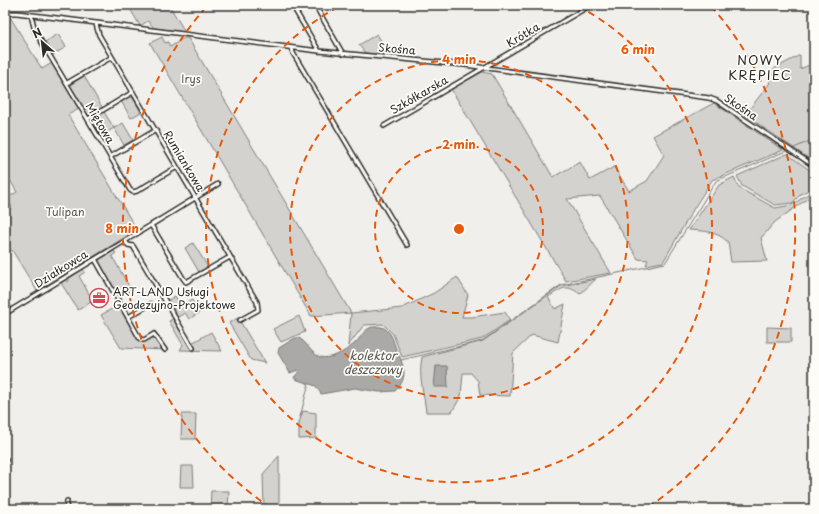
<svg xmlns="http://www.w3.org/2000/svg" width="819" height="514" font-family="'Playpen Sans',sans-serif">
<rect width="100%" height="100%" fill="#f0efeb"/>
<filter id="ink" filterUnits="userSpaceOnUse"><feTurbulence type="fractalNoise" baseFrequency=".025" numOctaves="2"/><feDisplacementMap in="SourceGraphic" scale="8" xChannelSelector="R" yChannelSelector="G"/><feConvolveMatrix kernelMatrix="1 2 1 2 8 2 1 2 1" color-interpolation-filters="sRGB"/></filter>
<g filter="url(#ink)">
<!-- green -->
<path fill="#d3d2cf" stroke="#7f7e7d" d="M 128,5 L 169,5 L 185,32 L 154,28 L 148,21 L 140,26 Z
M 5,17 L 10,17 L 42,69 L 52,63 L 79,109 L 68,115 L 137,230 L 37,291 L 12,250 L 5,255 L 5,212 L 12,207 L 7,198 L 17,192 L 5,172 Z
M 58,34 L 66,47 L 53,55 L 45,42 Z
M 377,34 L 389,55 L 365,53 L 359,45 Z
M 162,37 L 165,43 L 168,42 L 170,47 L 184,38 L 188,38 L 351,313 L 402,308 L 434,293 L 457,277 L 468,295 L 462,317 L 472,317 L 505,312 L 510,320 L 482,339 L 402,357 L 393,334 L 383,324 L 364,325 L 348,346 L 351,313 L 311,316 L 150,43 Z
M 800,55 L 800,69 L 814,63 L 814,162 L 745,115 L 769,84 L 774,69 Z
M 482,72 L 492,74 L 553,177 L 580,162 L 590,180 L 614,167 L 629,191 L 647,181 L 664,155 L 653,136 L 714,103 L 783,150 L 712,180 L 694,208 L 663,262 L 646,265 L 648,260 L 638,259 L 600,196 L 567,199 L 611,273 L 566,281 L 451,89 Z
M 84,76 L 102,107 L 88,116 L 70,85 Z
M 129,97 L 133,98 L 141,112 L 131,118 L 121,101 Z
M 104,112 L 114,128 L 123,123 L 133,140 L 124,145 L 114,128 L 101,136 L 91,120 Z
M 787,154 L 814,173 L 814,187 L 801,194 L 792,203 L 775,205 L 742,186 L 737,176 Z
M 734,177 L 739,188 L 775,208 L 792,205 L 814,190 L 814,194 L 775,222 L 761,238 L 767,261 L 731,262 L 728,242 C 716,231 705,231 689,230 L 719,185 Z
M 193,243 L 208,267 L 199,272 L 185,248 Z
M 114,251 L 116,253 L 112,256 L 130,288 L 117,296 L 97,261 Z
M 83,269 L 85,272 L 79,276 L 93,301 L 78,310 L 61,283 L 65,280 L 67,282 L 69,281 L 68,279 Z
M 596,279 L 580,294 C 566,283 562,289 548,297 L 555,309 L 565,304 L 558,342 L 532,335 L 513,353 L 510,396 L 480,395 L 478,381 L 471,373 L 463,373 L 461,396 L 452,412 L 426,412 C 424,393 418,377 422,357 L 483,341 L 561,286 Z
M 175,296 L 181,306 L 192,300 L 199,313 L 189,319 L 185,313 L 176,318 L 167,301 Z
M 119,305 L 141,341 L 155,337 L 164,350 L 121,348 L 101,315 Z
M 299,316 L 305,332 L 281,342 L 273,329 Z
M 175,318 L 190,344 L 211,332 L 222,351 L 180,350 L 183,345 L 169,321 Z
M 238,318 L 265,363 L 251,360 L 229,323 Z
M 767,327 L 791,328 L 791,342 L 767,342 Z
M 303,411 L 316,413 L 316,438 L 299,439 L 299,423 Z
M 182,414 L 196,414 L 195,439 L 181,439 Z
M 279,456 L 279,509 L 264,509 L 263,474 Z
M 181,466 L 193,466 L 194,487 L 180,487 Z
M 211,491 L 229,491 L 228,509 L 210,509 Z"/>
<!-- water -->
<path fill="#aaa9a7" stroke="#777775" d="M 372,327 C 376,327 380,326 384,328 C 391,332 393,340 395,346 C 402,363 411,376 395,391 L 379,392 L 355,388 L 321,394 L 316,386 L 295,379 L 294,377 L 299,372 L 298,370 L 290,373 L 278,353 L 279,348 L 295,338 L 299,338 C 307,342 310,353 320,357 C 331,360 346,351 354,344 C 361,338 363,330 372,327 Z
M 436,366 L 447,366 L 448,387 L 434,387 Z"/>
<g fill="none" stroke-linecap="round" stroke-linejoin="round">
<!-- stream -->
<path stroke="#777775" stroke-width="1" d="M 792,149 L 814,139
M 401,360 L 482,341 L 561,285 L 665,263 L 716,181 L 786,151
M 300,417 L 309,383"/>
<!-- street casing -->
<g stroke="#2b2b2b" stroke-width="6">
<path id="street" d="M 292,5 L 319,51
M 315,5 L 343,54
M 5,13 L 17,13 L 319,51 L 465,65 L 709,98 L 717,101 L 814,166
M 31,15 L 35,31 L 130,190 L 133,192 L 137,191 L 177,167
M 96,24 L 99,35 L 257,302 L 258,310 L 240,320
M 292,48 L 293,53 L 407,245
M 67,83 L 112,57
M 88,119 L 133,92
M 384,126 L 591,5
M 110,157 L 156,130
M 151,225 L 183,278 L 186,282 L 230,257
M 125,241 L 218,184
M 95,259 L 140,339 L 144,340 L 154,334 L 165,350
M 5,306 L 8,312 L 125,241 L 128,245 L 133,246 L 193,348
M 128,317 L 151,304
M 5,460 L 6,460
M 66,509 L 67,501"/>
</g>
<!-- street -->
<use href="#street" stroke="#fdfcf7" stroke-width="3"/>
</g>
</g>
<!-- distance rings -->
<g fill="none" stroke="#e8590c" stroke-width="2" stroke-dasharray="7 5">
<circle cx="459" cy="229" r="84"/>
<circle cx="459" cy="229" r="169"/>
<path d="M578 6A253 253 0 1 1 340 6"/>
<path d="M271 508A337 337 0 0 1 207 6M711 6A337 337 0 0 1 647 508"/>
</g>
<!-- icons -->
<defs>
<g id="office-ring" transform="scale(1)"><circle r="9.5" fill="#fdfcf7" stroke="#d1495b" stroke-width="1.5"/><path d="M-6-3h4V-5.5h4V-3h4V5H-6ZM-1-4.5V-3h2v-1.5ZM-6 0V1H6V0Z" fill="#d1495b"/></g>
</defs>
<g fill-rule="evenodd">
<use href="#office-ring" x="99" y="298"/>
</g>
<g text-anchor="middle" stroke-width="3.5" stroke-linejoin="round" paint-order="stroke">
<!-- street labels -->
<g font-size="11" fill="#2b2b2b" stroke="#fdfcf7">
<text transform="translate(523 35) rotate(-31)" y="4">Krótka</text>
<text transform="translate(397 49) rotate(5)" y="4">Skośna</text>
<text transform="translate(419 95) rotate(-30)" y="4">Szkółkarska</text>
<text transform="translate(741 107) rotate(34)" y="4">Skośna</text>
<text transform="translate(100 123) rotate(60)" y="4">Miętowa</text>
<text transform="translate(184 161) rotate(59)" y="4">Rumiankowa</text>
<text transform="translate(61 269) rotate(-32)" y="4">Działkowca</text>
</g>
<!-- park labels -->
<g font-size="11" fill="#555554" stroke="#fdfcf7">
<text x="191" y="83">Irys</text>
<text x="65" y="216">Tulipan</text>
</g>
<!-- poi labels -->
<g font-size="11" fill="#2b2b2b" stroke="#fdfcf7" text-anchor="start">
<text x="113" y="296">ART-LAND Usługi<tspan x="113" dy="13">Geodezyjno-Projektowe</tspan></text>
</g>
<!-- water labels -->
<g font-size="12" font-style="italic" fill="#575756" stroke="#fdfcf7">
<text x="373" y="360">kolektor<tspan x="373" dy="14">deszczowy</tspan></text>
</g>
<!-- quarter labels -->
<g font-size="13" letter-spacing="1" fill="#2b2b2b" stroke="#fdfcf7">
<text x="760" y="65">NOWY<tspan x="760" dy="15">KRĘPIEC</tspan></text>
</g>
</g>
<circle cx="459" cy="229" r="6" fill="#e8590c" stroke="#fdfcf7" stroke-width="2"/>
<g font-size="12" text-anchor="middle" font-weight="bold" fill="#e8590c" stroke="#fdfcf7" stroke-width="3.5" stroke-linejoin="round" paint-order="stroke">
<text x="638" y="54">6 min</text>
<text x="459" y="64">4 min</text>
<text x="459" y="149">2 min</text>
<text x="122" y="233">8 min</text>
</g>
<!-- margin -->
<rect width="819" height="514" fill="none" stroke="#fdfcf7" stroke-width="20"/>
<rect x="10" y="10" width="799" height="494" fill="none" stroke="#2b2b2b" stroke-width="1.5" filter="url(#ink)"/>
<!-- north arrow -->
<g transform="translate(42 42) rotate(332)" stroke="#fdfcf7" stroke-width="3" paint-order="stroke">
<path d="M0-3L7 15L0 10L-7 15Z" fill="#2b2b2b"/>
<text y="-6" font-size="11" font-weight="bold" text-anchor="middle" fill="#2b2b2b">N</text>
</g>
</svg>
